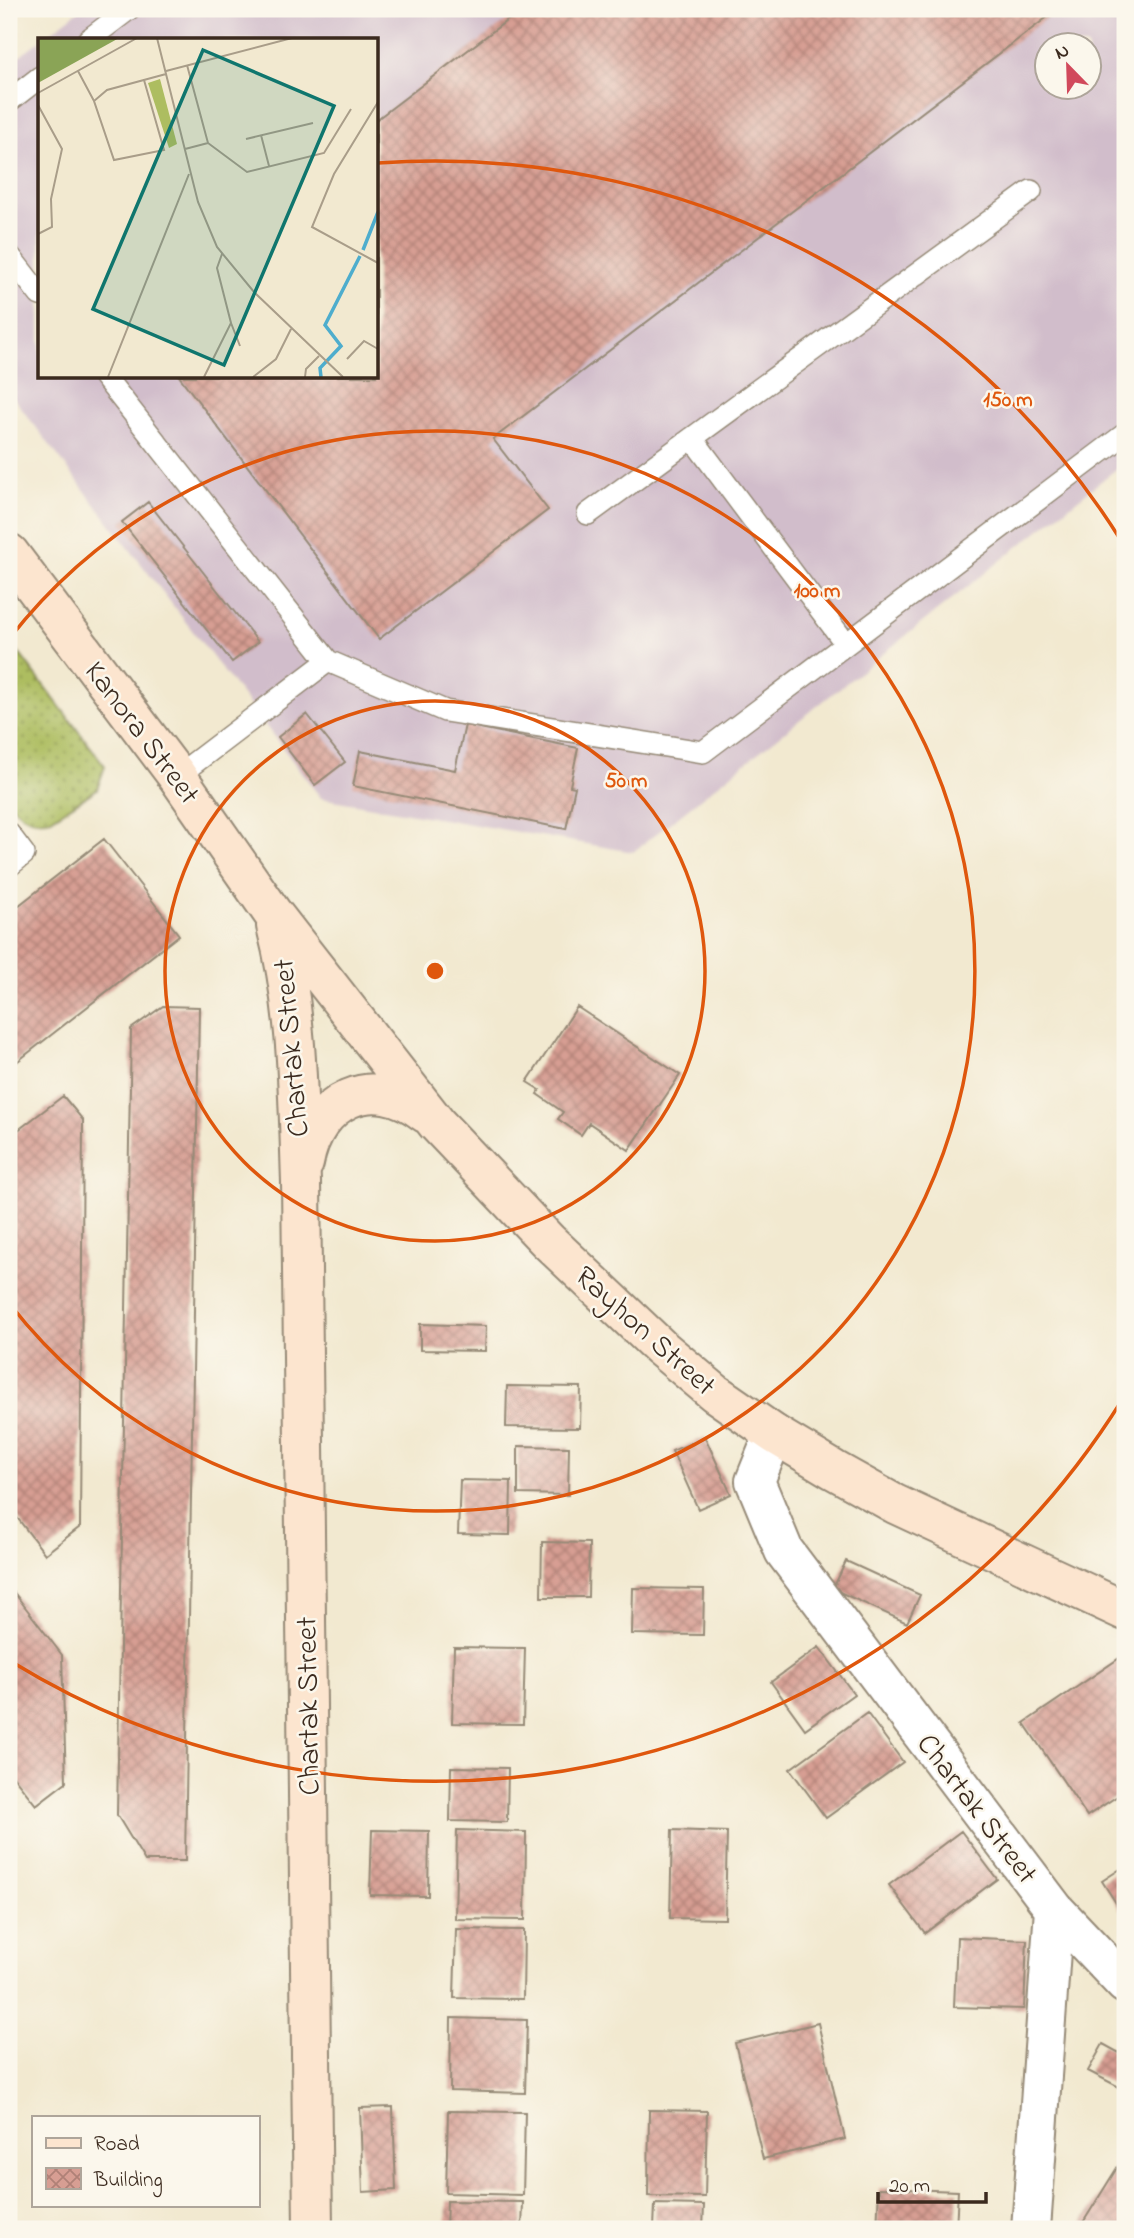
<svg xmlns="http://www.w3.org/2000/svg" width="1134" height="2238" font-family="'Indie Flower',sans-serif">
<defs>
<pattern id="grass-dots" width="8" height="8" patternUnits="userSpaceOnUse" patternTransform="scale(1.75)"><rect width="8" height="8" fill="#adbd60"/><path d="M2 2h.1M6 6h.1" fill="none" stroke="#8e9a4f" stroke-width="1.8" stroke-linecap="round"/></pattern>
<pattern id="building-cross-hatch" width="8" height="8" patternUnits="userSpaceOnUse" patternTransform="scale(1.75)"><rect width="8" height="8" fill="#d79e93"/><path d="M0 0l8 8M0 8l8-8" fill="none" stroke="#b08177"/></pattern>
</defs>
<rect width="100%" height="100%" fill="#fbf7ec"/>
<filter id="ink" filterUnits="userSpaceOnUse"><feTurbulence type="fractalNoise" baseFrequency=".0143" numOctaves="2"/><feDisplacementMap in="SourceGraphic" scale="14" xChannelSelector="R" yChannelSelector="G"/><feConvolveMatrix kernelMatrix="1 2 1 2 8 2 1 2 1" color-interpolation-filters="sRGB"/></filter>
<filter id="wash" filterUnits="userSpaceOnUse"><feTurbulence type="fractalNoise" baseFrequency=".00686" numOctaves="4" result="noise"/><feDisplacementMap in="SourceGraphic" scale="28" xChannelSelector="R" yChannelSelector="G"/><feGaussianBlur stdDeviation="1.57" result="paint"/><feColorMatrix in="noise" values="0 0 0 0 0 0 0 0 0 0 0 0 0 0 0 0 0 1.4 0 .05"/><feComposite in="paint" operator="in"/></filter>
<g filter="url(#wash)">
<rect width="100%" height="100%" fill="#f2e9d0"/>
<!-- industrial -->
<path fill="#d1bdcb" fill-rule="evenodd" d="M 81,9 L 1125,9 L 1125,462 L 633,852 L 321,798 L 9,392 L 9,64 ZM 40,40 L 376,40 L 376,376 L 40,376 ZM 1046,46 L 1088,46 L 1088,88 L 1046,88 Z"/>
<!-- grass -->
<path fill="url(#grass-dots)" stroke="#74743f" stroke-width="2" d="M 9,640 L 105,766 L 97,789 L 51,819 C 32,823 21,817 9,802 Z"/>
<g id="blocks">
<!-- building -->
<path fill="url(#building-cross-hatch)" d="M 522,9 L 1058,9 L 493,439 L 548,510 L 379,639 L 179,376 L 376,376 L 376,120 Z
M 148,502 L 258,642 L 232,662 L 122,522 Z
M 307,714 L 345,762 L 315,785 L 278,737 Z
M 465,725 L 578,748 L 570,786 L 575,787 L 566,829 L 353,786 L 360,751 L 455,770 Z
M 104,839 L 179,935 L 9,1068 L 9,913 Z
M 163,1006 L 199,1007 L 185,1861 L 145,1861 L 117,1815 L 131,1029 Z
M 577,1007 L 680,1075 L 629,1150 L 589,1123 L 581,1135 L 558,1119 L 563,1112 L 537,1094 L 540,1090 L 527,1082 Z
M 63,1096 L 83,1120 L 80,1527 L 45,1554 L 9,1507 L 9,1137 Z
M 420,1324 L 486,1326 L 485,1351 L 420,1350 Z
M 507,1386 L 581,1387 L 580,1428 L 506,1427 Z
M 705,1437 L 731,1494 L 698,1509 L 672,1451 Z
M 518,1446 L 569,1447 L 568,1495 L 518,1494 Z
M 460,1480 L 511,1481 L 510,1535 L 458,1534 Z
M 542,1542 L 589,1543 L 588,1597 L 541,1597 Z
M 846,1561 L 920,1595 L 907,1623 L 833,1589 Z
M 9,1586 L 62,1655 L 66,1782 L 36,1805 L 9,1771 Z
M 633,1588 L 704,1589 L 703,1635 L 632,1634 Z
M 454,1647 L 525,1648 L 523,1724 L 452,1723 Z
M 819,1647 L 854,1694 L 805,1729 L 771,1682 Z
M 1124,1655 L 1125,1791 L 1087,1816 L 1024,1723 Z
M 867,1713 L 903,1762 L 826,1818 L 790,1769 Z
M 451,1767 L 508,1768 L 507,1822 L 450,1821 Z
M 372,1830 L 429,1831 L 428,1896 L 370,1895 Z
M 457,1830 L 526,1832 L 525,1920 L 455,1919 Z
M 672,1830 L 727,1832 L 725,1919 L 670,1918 Z
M 961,1831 L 997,1879 L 925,1933 L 889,1885 Z
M 1125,1866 L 1125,1917 L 1102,1881 Z
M 456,1929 L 524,1930 L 523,1999 L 454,1998 Z
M 957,1937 L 1027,1940 L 1024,2009 L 954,2007 Z
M 451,2018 L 527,2020 L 525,2093 L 450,2091 Z
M 818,2023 L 845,2139 L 763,2159 L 735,2043 Z
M 1103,2044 L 1125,2056 L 1125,2090 L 1088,2071 Z
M 393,2107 L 396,2190 L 363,2192 L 360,2108 Z
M 649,2110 L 707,2111 L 705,2197 L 648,2196 Z
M 448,2111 L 525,2112 L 523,2195 L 446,2193 Z
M 1125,2155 L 1125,2229 L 1079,2229 Z
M 879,2188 L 958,2191 L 956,2229 L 877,2229 Z
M 447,2201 L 523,2202 L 522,2229 L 446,2229 Z
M 655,2204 L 704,2205 L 703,2229 L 654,2229 Z"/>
</g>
</g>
<g filter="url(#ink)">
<use href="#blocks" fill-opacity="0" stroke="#968a77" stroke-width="2"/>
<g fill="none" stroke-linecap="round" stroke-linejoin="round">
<!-- lane casing -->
<g stroke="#968a77" stroke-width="24">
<path id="lane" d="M 88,40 L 129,9
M 9,101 L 40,77
M 9,255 L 40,295
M 104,376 L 328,661 L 177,776
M 692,438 L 846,644
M 588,514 L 1031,191
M 328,661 L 445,711 L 703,752 L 1125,434
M 9,834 L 24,854 L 9,866"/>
</g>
<!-- street casing -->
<g stroke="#968a77" stroke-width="42">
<path id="street" d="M 774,1434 L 755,1481 L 784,1551 L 1054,1909 L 1031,2229
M 1054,1909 L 1125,1984"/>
</g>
<!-- secondary casing -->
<g stroke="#968a77" stroke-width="42">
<path id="secondary" d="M 9,553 L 177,776 L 273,914 L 437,1124 L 548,1241 L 660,1347 L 715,1393 L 774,1434 L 834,1470 L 895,1504 L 1125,1611
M 276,926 C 298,1010 298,1096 301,1182 L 313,2229
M 304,1163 C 315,1100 373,1071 425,1113"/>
</g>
<!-- lane -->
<use href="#lane" stroke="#fff" stroke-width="21"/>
<!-- street -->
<use href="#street" stroke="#fff" stroke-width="38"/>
<!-- secondary -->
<use href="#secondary" stroke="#fce5cf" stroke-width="38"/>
</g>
</g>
<!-- distance rings -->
<g fill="none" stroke="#df570d" stroke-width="3.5">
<circle cx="435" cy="971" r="270"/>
<path d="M9 639A540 540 0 1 1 9 1303"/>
<path d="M1122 1400A810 810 0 0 1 12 1662M378 163A810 810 0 0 1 1122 542"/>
</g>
<g text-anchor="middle" stroke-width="5" stroke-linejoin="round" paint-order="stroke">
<!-- street labels -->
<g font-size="30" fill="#3b2a1e" stroke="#fbf7ec">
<text transform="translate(143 732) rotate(53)" y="10">Kanora Street</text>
<text transform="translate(290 1048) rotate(-95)" y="10">Chartak Street</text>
<text transform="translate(646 1330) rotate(42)" y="10">Rayhon Street</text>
<text transform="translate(307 1706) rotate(-91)" y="10">Chartak Street</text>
<text transform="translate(978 1808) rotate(53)" y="10">Chartak Street</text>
</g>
</g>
<!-- overview -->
<g transform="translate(38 38)">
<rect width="340" height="340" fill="#f2e9d0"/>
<path d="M 122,41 L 139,106 L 131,110 L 110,45 Z" fill="#adbd60"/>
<path d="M 0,0 L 81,0 L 0,45 Z" fill="#8aa456"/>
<path fill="none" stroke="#4eadcd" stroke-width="3.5" d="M 325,212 L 340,174M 283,339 L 282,330 L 303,308 L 287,287 L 322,218"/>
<path fill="none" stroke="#a99d89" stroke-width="2" d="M 119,0 L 160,164 L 179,209 L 216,254 L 305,339M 40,33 L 56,63M 128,33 L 254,0M 106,42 L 126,112 L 76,122 L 56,63 L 69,52 L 128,36M 0,55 L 99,0M 340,64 L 296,136 L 274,189 L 340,225M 0,67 L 24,111 L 13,161 L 14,189 L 0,196M 223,97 L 231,128M 208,101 L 275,85M 170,105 L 209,134 L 286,115 L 313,71M 147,111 L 170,105 L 149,27M 193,285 L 202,308M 309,321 L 326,303 L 340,311M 70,339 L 151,136M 166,339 L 193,285 L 179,230 L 184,216M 215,339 L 238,321 L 253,291M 267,339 L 268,331 L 281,318"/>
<path fill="#0f766e" fill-opacity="0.15" stroke="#0f766e" stroke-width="3.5" d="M 165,12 L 296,68 L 186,327 L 55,271 Z"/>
<rect width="340" height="340" fill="none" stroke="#3b2a1e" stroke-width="3.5"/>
</g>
<circle cx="435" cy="971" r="10" fill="#df570d" stroke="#fbf7ec" stroke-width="3.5"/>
<g font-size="21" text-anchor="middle" font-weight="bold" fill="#df570d" stroke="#fbf7ec" stroke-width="5" stroke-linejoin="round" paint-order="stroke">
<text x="1008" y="406">150 m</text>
<text x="817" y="597">100 m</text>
<text x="626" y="787">50 m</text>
</g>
<!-- margin -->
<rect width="1134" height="2238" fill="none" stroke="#fbf7ec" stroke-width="35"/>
<!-- legend -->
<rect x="32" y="2116" width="228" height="91" fill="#fbf7ec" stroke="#aea59a" stroke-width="2"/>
<rect x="46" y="2138" width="35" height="10" fill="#fce5cf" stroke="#aea59a" stroke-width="2"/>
<text x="94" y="2150" font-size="21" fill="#3b2a1e">Road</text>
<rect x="46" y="2168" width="35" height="21" fill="url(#building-cross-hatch)" stroke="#aea59a" stroke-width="2"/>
<text x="94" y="2186" font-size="21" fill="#3b2a1e">Building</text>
<!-- north arrow -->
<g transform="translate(1068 66) rotate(337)"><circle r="33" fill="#fbf7ec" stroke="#aea59a" stroke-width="2"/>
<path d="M0-5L12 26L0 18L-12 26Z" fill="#d1495b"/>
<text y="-10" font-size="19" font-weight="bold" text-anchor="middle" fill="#3b2a1e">N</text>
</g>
<!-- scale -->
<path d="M878 2192v10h108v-10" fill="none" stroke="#3b2a1e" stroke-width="3.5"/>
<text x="889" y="2192" font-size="21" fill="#3b2a1e" stroke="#fbf7ec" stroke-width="5" paint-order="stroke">20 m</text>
</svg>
